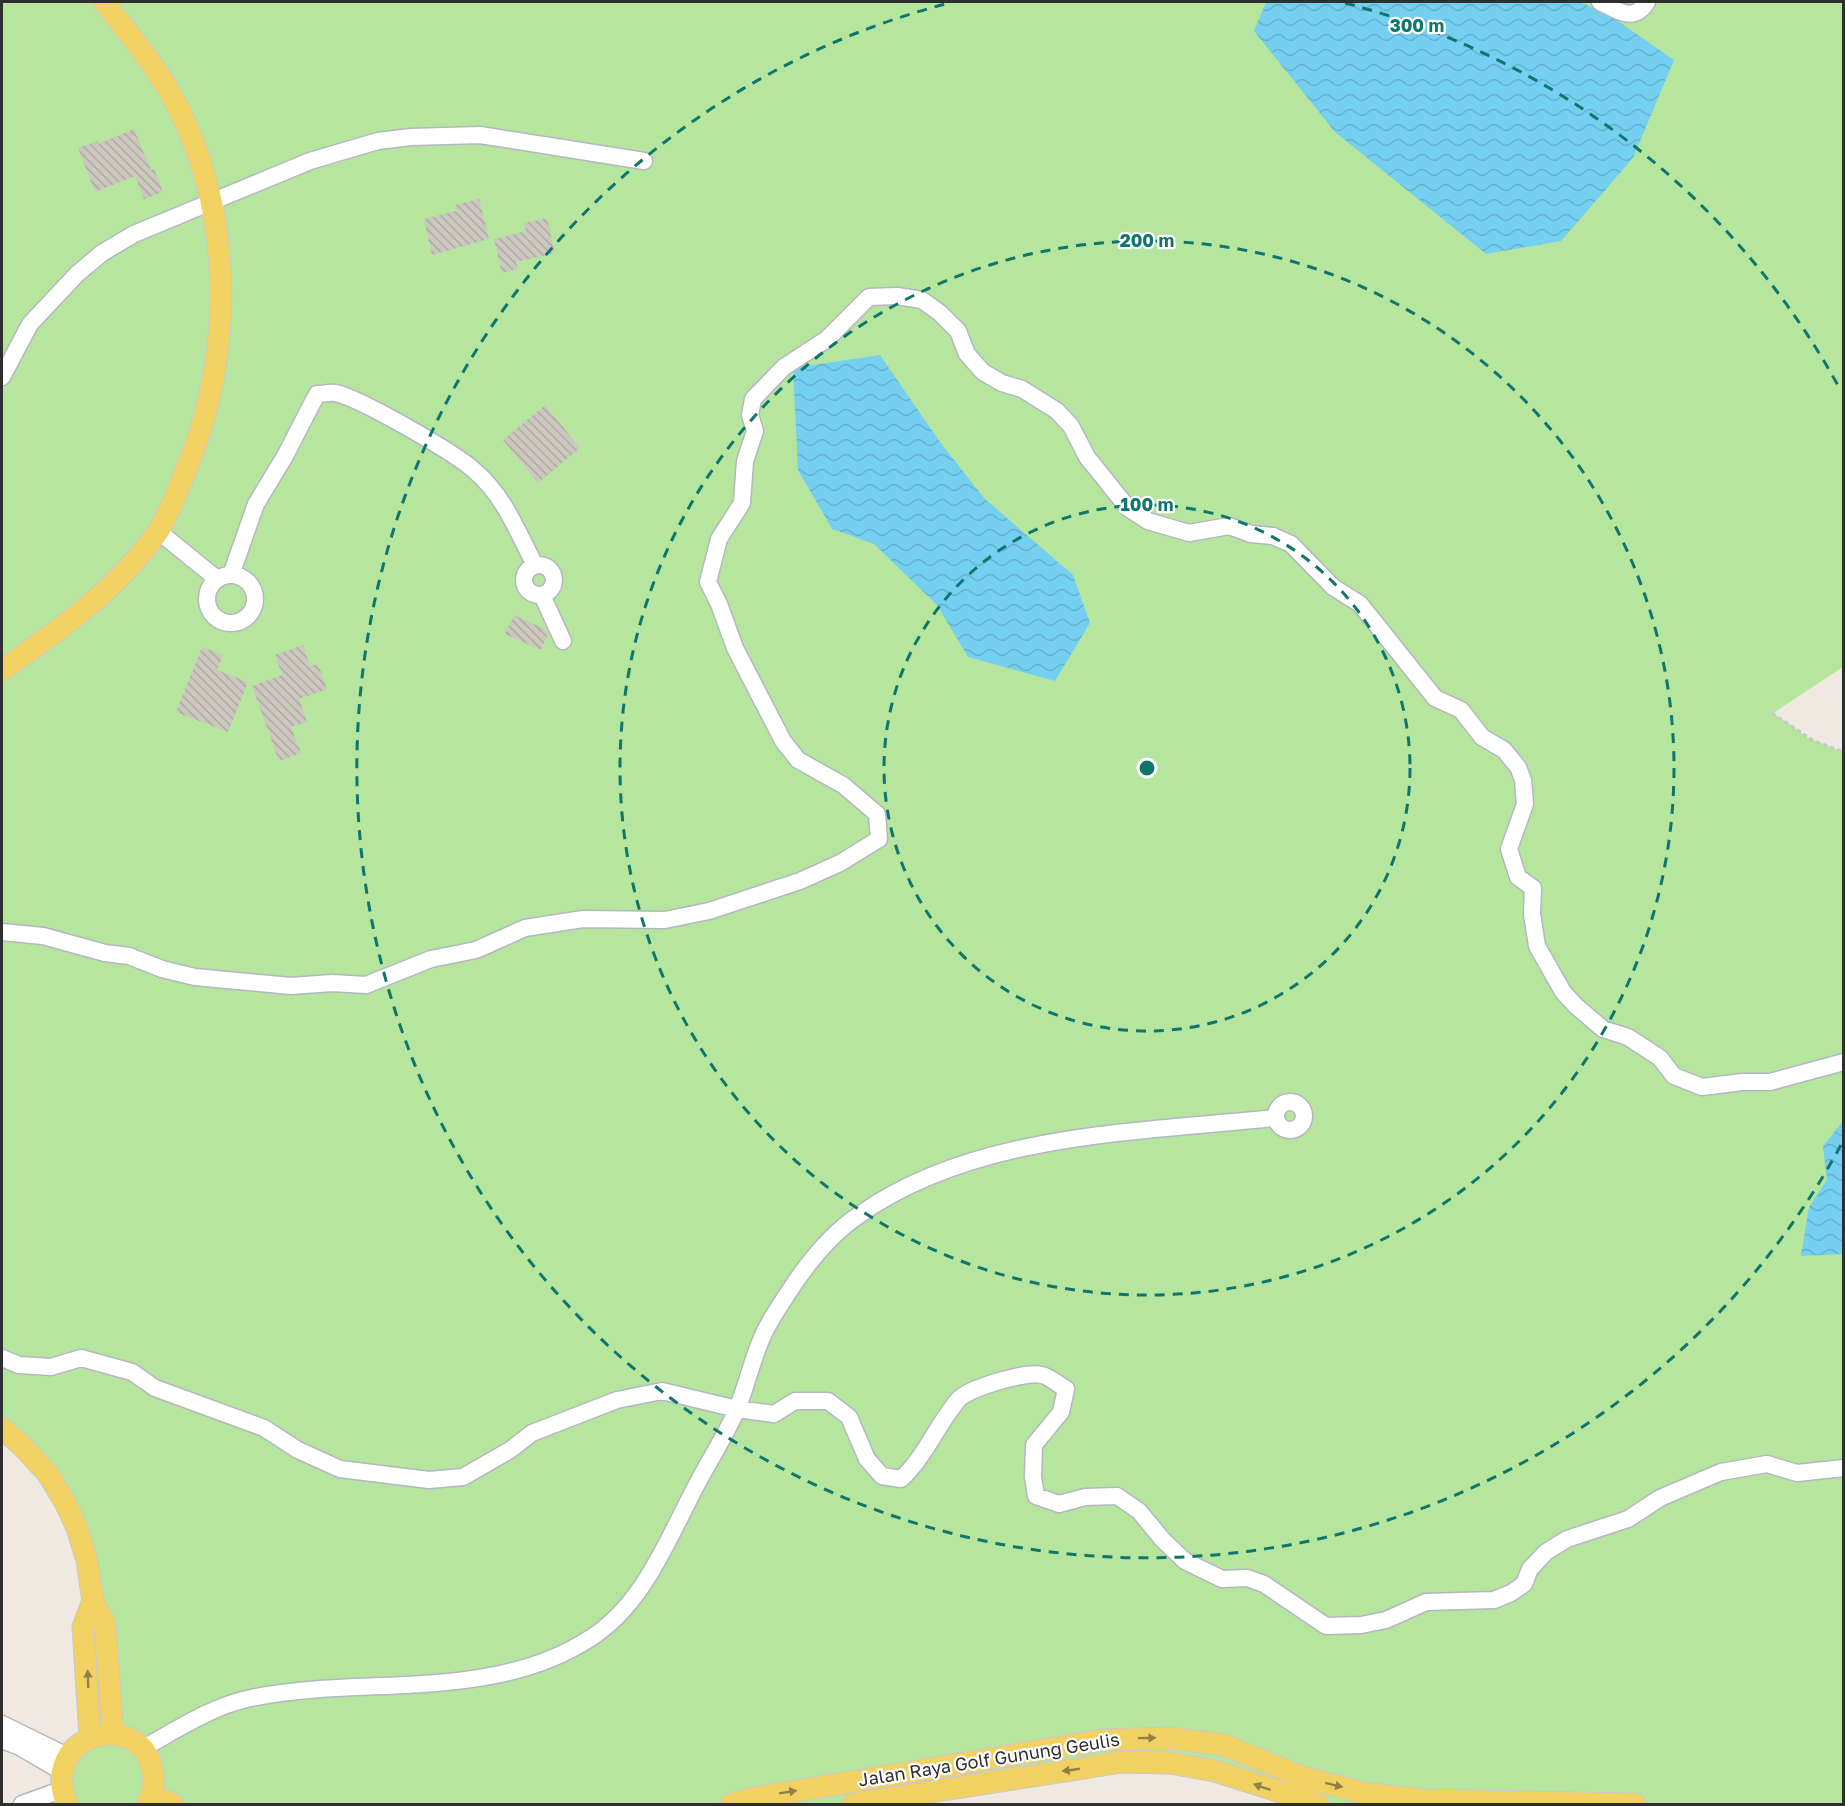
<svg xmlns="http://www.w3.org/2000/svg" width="1845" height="1806" font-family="'Golos Text',sans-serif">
<defs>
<pattern id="water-waves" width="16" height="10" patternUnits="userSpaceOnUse" patternTransform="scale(1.5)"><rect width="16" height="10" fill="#75cff0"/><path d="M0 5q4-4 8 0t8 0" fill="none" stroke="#66b2ce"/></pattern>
<pattern id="building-back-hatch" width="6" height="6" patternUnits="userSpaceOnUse" patternTransform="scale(1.5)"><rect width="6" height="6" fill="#cbc7bf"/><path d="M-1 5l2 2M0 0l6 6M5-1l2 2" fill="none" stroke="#afaba4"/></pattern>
</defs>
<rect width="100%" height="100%" fill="#efe9e1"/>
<!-- grass -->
<path fill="#b6e59e" d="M 2,2 L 1843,2 L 1843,667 L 1773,713 L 1810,739 L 1843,752 L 1843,1804 L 1318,1804 L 1165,1763 L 853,1804 L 22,1804 L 61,1790 L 90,1737 L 93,1601 L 77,1528 L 2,1428 Z"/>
<!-- water -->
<path fill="url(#water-waves)" d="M 1266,2 L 1580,2 L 1609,15 L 1674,60 L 1633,158 L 1561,241 L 1486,254 L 1335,132 L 1254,31 Z
M 880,355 L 940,442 L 984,498 L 1073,575 L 1090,623 L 1055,681 L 968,657 L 937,605 L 874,544 L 832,529 L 798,470 L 793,368 Z
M 1843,1121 L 1843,1254 L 1801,1256 L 1809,1207 L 1827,1180 L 1823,1146 Z"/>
<!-- building -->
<path fill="url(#building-back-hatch)" d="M 134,129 L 151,170 L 154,169 L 163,192 L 144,199 L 135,176 L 95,192 L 78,148 L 97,141 L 98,144 Z
M 479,199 L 489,239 L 432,255 L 424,219 L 456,211 L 455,205 Z
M 547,218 L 555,253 L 516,262 L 518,269 L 502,273 L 494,239 L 526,231 L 524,223 Z
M 545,405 L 580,448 L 538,483 L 503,440 Z
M 514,615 L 546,630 L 548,634 L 541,650 L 505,634 Z
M 303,645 L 310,666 L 318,664 L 327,689 L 299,699 L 307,722 L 291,727 L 301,753 L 279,761 L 252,686 L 282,675 L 275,655 Z
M 202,647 L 223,655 L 217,670 L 248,682 L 228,732 L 176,712 Z"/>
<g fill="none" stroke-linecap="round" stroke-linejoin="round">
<!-- minor casing -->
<g stroke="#b4b7c1" stroke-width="19">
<path id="minor" d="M 1600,2 C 1618,11 1634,23 1647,2
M 2,377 L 30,324 L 77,274 L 102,253 L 134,234 L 310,161 L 378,141 L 411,137 L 480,135 L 644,161
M 158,531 L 217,579
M524 580a15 15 0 1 1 30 0a15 15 0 1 1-30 0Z
M 231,575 L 256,504 L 285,456 L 317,394 C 323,394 330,392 336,393 C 361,399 456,453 476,472 C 504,496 518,533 535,565
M207 599a24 24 0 1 1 48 0a24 24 0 1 1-48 0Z
M 542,595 L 563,641
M 2,932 L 43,936 L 105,953 L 129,956 L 162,969 L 195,977 L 291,986 L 332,983 L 366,985 L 431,959 L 476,950 L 525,928 L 583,919 L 665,920 L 709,911 L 800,881 L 840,863 L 879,839 L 877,814 L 843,785 L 798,760 L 783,741 L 735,648 L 719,604 L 708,582 L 719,539 L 742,503 L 745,461 L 755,431 L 750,415 L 753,399 L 784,367 L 827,339 L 869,297 L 897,296 L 922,300 L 940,313 L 958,331 L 967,354 L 983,372 L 1002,383 L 1022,389 L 1057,411 L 1071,426 L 1087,457 L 1128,508 L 1148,521 L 1189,533 L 1229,526 L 1251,534 L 1273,536 L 1291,544 L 1333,587 L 1360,604 L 1435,698 L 1461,710 L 1482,737 L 1504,750 L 1518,767 L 1523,780 L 1525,804 L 1509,849 L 1518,877 L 1533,888 L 1532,914 L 1537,946 L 1563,992 L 1576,1006 L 1603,1029 L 1628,1037 L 1660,1058 L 1674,1076 L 1702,1087 L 1742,1082 L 1770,1082 L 1844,1062
M1276 1116a14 14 0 1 1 28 0a14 14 0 1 1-28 0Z
M 2,1358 L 19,1365 L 51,1367 L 81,1358 L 132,1372 L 155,1388 L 264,1428 L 298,1450 L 340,1469 L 429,1480 L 463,1477 L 510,1450 L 532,1433 L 617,1400 L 662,1391 L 737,1409 L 774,1414 L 795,1401 L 828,1401 L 849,1417 L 867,1459 L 882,1476 L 901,1479 C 925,1457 937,1425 958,1400 C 968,1388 1026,1371 1042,1375 C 1050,1377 1059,1385 1066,1389 L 1061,1412 L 1034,1445 L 1033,1477 L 1036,1496 L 1059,1504 L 1085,1497 L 1117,1496 L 1139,1511 L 1162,1539 L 1185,1561 L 1222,1579 L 1247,1578 L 1264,1584 L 1326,1626 L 1361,1625 L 1386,1620 L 1426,1602 L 1494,1600 L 1511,1593 L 1524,1584 L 1530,1569 L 1546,1552 L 1567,1539 L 1628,1519 L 1660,1498 L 1721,1472 L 1767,1464 L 1797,1473 L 1844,1468
M 2,1724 L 67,1756
M 2,1740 L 20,1747 L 61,1771
M 142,1749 C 176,1730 212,1706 251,1698 C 362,1675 489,1703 589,1639 C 644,1605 668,1538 697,1484 C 710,1459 726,1435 737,1409 C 748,1383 753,1354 766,1329 C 773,1315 783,1301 792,1287 C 810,1260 832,1233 859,1215 C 974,1133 1140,1132 1275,1118
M 22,1804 L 61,1790"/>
</g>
<!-- major casing -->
<g stroke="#c9c9c9" stroke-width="23">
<path id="major" d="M 2,670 C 59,630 116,591 157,533 C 169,516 176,494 184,475 C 233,360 235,223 179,109 C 160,71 130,35 104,2
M 2,1428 L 23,1447 L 48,1474 L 65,1502 L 77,1528 L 87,1560 L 93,1601 L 105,1624 L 113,1734
M 90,1737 L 83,1627 L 93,1601
M 152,1796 L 173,1804
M 67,1804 C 38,1733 140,1708 152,1769 C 155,1782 154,1793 147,1804
M 731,1804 L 754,1798 L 1103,1740 L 1171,1738 L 1224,1745 L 1302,1777 L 1364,1793 L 1424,1800 L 1635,1804
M 853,1804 L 1122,1762 L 1170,1763 L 1215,1771 L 1318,1804"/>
</g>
<!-- path -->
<path stroke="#c9c9c9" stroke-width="3" stroke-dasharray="4.5 3" stroke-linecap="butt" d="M 1772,713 L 1814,741 L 1844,752"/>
<!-- minor -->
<use href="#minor" stroke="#fff" stroke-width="16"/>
<!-- major -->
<use href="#major" stroke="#f2d163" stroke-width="21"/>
</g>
<!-- one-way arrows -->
<defs><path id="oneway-solid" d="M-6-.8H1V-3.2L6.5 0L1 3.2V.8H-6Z" transform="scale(1.5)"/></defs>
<g fill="#908048">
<use href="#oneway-solid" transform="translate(88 1679) rotate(-92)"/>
<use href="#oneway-solid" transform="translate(1147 1738) rotate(-1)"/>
<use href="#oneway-solid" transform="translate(1071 1770) rotate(172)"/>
<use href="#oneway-solid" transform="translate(1334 1785) rotate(14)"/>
<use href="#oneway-solid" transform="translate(1262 1787) rotate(-161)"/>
<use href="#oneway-solid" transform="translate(788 1792) rotate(-9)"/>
</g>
<!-- distance rings -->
<g fill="none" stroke="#0f766e" stroke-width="3" stroke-dasharray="10 8">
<circle cx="1147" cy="768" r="263"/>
<circle cx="1147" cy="768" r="527"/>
<path d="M1841 1145A790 790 0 1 1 949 3M1345 3A790 790 0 0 1 1841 391"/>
</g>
<g text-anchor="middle" stroke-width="4.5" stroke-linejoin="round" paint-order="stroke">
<!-- street labels -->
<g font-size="18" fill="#2e2e2e" stroke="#fff">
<text transform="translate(989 1760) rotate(-9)" y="6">Jalan Raya Golf Gunung Geulis</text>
</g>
</g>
<circle cx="1147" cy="768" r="9" fill="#0f766e" stroke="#fff" stroke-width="3"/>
<g font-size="18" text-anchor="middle" font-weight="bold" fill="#0f766e" stroke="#fff" stroke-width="4.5" stroke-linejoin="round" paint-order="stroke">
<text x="1417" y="32">300 m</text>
<text x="1147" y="247">200 m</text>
<text x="1147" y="511">100 m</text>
</g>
<!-- border -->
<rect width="1845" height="1806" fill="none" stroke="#2e2e2e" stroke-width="6"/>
</svg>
